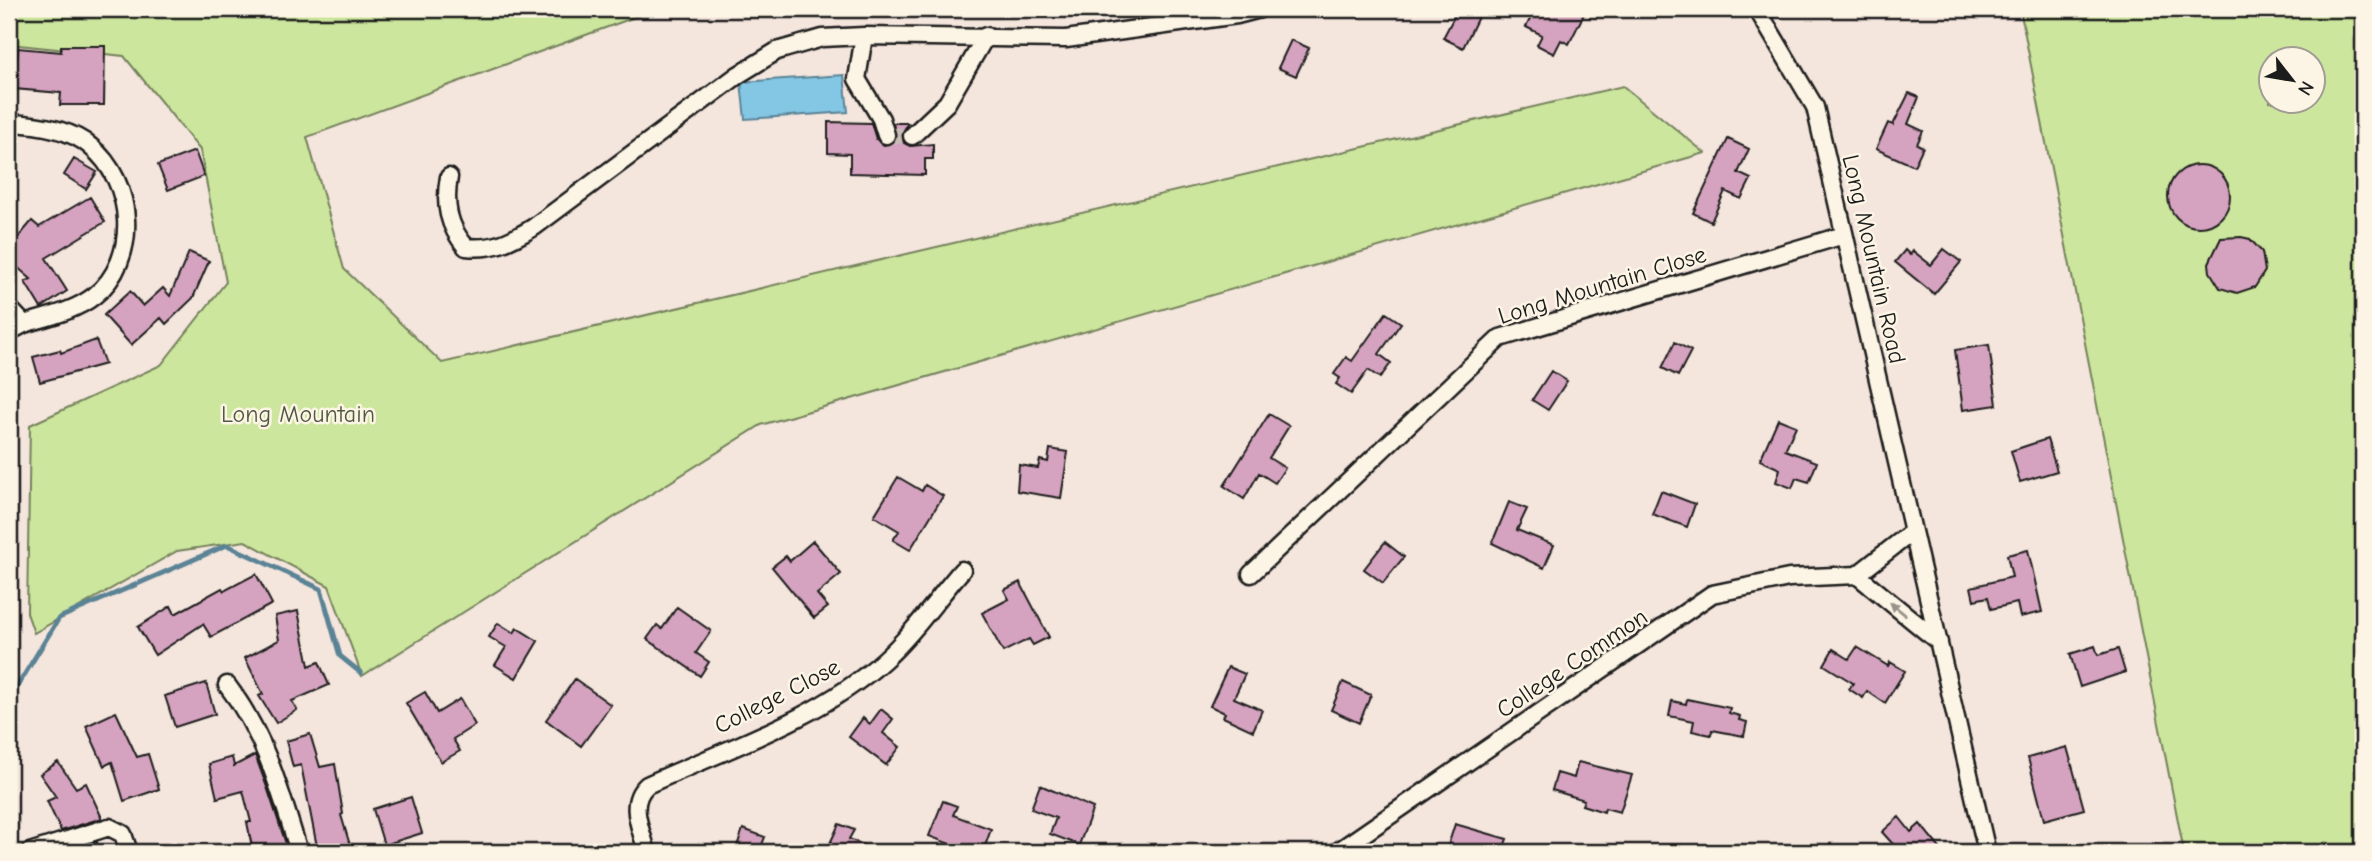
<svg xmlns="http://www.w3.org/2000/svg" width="2372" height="861" font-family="'Comic Neue',sans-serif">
<rect width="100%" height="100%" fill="#f4e5dd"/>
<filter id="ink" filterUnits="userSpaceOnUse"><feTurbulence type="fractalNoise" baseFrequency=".0143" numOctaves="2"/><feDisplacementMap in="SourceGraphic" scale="14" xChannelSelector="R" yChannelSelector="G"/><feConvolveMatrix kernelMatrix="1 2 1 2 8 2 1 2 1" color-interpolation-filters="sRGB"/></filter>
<g filter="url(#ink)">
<!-- green -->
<path fill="#cce69d" stroke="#74815c" stroke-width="2" fill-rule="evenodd" d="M 9,9 L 657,9 L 307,137 L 344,269 L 442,363 L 1623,86 L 1705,153 L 761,425 L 362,676 L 329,586 L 245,541 L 177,551 L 34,633 L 27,613 L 30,425 L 161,365 L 226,282 L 200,150 L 124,56 L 9,44 Z
M 2020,9 L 2363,9 L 2363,852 L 2184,852 ZM 2270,60 L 2312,60 L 2312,102 L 2270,102 Z"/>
<!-- water -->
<path fill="#84c7e5" stroke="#5a8395" stroke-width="2" d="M 844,75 L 848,112 L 745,119 L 741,82 Z"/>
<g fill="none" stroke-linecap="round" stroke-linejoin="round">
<!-- stream -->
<path stroke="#5a8395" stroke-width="5" d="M 9,700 L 59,618 L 227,545 L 321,589 L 340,656 L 361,673"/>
</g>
<!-- building -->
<path fill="#d5a3bf" stroke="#1c1c1c" stroke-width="2" d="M 1458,9 L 1478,17 L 1463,48 L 1443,38 Z
M 1535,9 L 1573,9 L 1584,14 L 1569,44 L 1561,40 L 1554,54 L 1537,45 L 1542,35 L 1526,27 Z
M 1291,40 L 1309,48 L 1296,76 L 1278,68 Z
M 61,46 L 105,46 L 104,105 L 60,105 L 61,93 L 14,89 L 18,48 L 61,52 Z
M 1909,93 L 1919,97 L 1908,124 L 1923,131 L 1917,144 L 1923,147 L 1914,166 L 1876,149 L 1888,123 L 1893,125 Z
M 828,122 L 871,123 L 876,139 L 884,145 L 896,138 L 893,123 L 908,123 L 902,134 L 904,143 L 910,146 L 933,144 L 933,159 L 925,159 L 925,175 L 850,173 L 850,154 L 828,153 Z
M 1728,139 L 1749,149 L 1738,173 L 1751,179 L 1741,199 L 1725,191 L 1711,222 L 1693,213 Z
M 195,151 L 204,176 L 168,190 L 158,165 Z
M 74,159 L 97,172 L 86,189 L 64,175 Z
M2168 196a31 31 0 1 1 62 0a31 31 0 1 1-62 0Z
M 90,197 L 105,222 L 46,258 L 67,291 L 41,308 L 25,282 L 31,279 L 9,260 L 9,248 L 32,221 L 39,227 Z
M 2241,237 L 2250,239 L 2262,252 L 2265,271 L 2255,287 L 2237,293 L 2220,288 L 2210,272 L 2209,263 L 2221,238 Z
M 1944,249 L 1961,262 L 1934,294 L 1895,262 L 1905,250 L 1910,255 L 1913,251 L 1931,265 Z
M 189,252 L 209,261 L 193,298 L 166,324 L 161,318 L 131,345 L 104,315 L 130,291 L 143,306 L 163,288 L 170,296 Z
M 1386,313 L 1401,323 L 1379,354 L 1391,363 L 1380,378 L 1368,370 L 1351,394 L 1336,384 L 1340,378 L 1334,374 L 1346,357 L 1352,361 Z
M 96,340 L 105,364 L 40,382 L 33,357 L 60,350 L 61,353 Z
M 1675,342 L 1691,351 L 1678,376 L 1662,368 Z
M 1989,345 L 1997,405 L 1963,410 L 1955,350 Z
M 1551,371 L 1567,381 L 1548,410 L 1532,400 Z
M 1269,414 L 1289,426 L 1269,458 L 1285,468 L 1275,483 L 1259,473 L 1244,499 L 1224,486 Z
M 1778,419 L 1796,426 L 1785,450 L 1817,462 L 1809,482 L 1796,478 L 1792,488 L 1776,482 L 1780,469 L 1760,460 Z
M 2047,439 L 2057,471 L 2020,482 L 2011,451 Z
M 1050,449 L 1068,452 L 1061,498 L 1017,491 L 1019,465 L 1038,468 L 1040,460 L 1048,462 Z
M 898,477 L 922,491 L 925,485 L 943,496 L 910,550 L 893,540 L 899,531 L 874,516 Z
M 1661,491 L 1695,504 L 1687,527 L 1652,514 Z
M 1509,502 L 1527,509 L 1517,530 L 1554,545 L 1544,568 L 1492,543 Z
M 813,541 L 841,574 L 817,594 L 828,607 L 814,618 L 772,567 L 786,556 L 790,561 Z
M 1385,542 L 1404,557 L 1383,583 L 1364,569 Z
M 2028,550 L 2042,612 L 2020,617 L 2017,603 L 1991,609 L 1988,597 L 1974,600 L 1971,587 L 2012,577 L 2007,555 Z
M 256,574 L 272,604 L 211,637 L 203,624 L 155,655 L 138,627 L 171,606 L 175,614 L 222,588 L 224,591 Z
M 1020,582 L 1049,637 L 1033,645 L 1029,639 L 1003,652 L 982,613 L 1009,599 L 1004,590 Z
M 677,607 L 711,631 L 696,653 L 709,662 L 700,676 L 647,639 L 657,625 L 662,629 Z
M 298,611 L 309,666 L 319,662 L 329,685 L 292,701 L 297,710 L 276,723 L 259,696 L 263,694 L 245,658 L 279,640 L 275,616 Z
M 498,623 L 514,633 L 517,628 L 538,641 L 516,678 L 495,665 L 506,647 L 489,637 Z
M 2095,646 L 2098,655 L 2118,649 L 2125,672 L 2080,687 L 2070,654 Z
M 1857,647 L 1888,666 L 1890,662 L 1905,671 L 1885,703 L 1867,691 L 1863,698 L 1849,689 L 1853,683 L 1824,665 L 1833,649 L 1849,659 Z
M 1228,667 L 1245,674 L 1234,698 L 1262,710 L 1253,731 L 1223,717 L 1225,713 L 1210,706 Z
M 575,679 L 611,705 L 581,746 L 546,720 Z
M 1343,682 L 1371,695 L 1359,723 L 1331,710 Z
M 206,683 L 215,714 L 175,727 L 165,696 Z
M 425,692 L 437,713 L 460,699 L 475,725 L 453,739 L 460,751 L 441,762 L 406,703 Z
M 1687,699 L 1730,708 L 1729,713 L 1740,716 L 1739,720 L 1747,722 L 1744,736 L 1712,730 L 1711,735 L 1692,731 L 1694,721 L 1669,716 L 1672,701 L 1686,704 Z
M 881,709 L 893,719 L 883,733 L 900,747 L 886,765 L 849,737 L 863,718 L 870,724 Z
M 116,712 L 137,757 L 148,754 L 159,789 L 124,801 L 112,762 L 104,766 L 86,726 Z
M 310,734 L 320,767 L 335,764 L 343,814 L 341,815 L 352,852 L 318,852 L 301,765 L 293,767 L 286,741 Z
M 2067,747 L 2084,809 L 2044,820 L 2028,758 Z
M 255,755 L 268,790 L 288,850 L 253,852 L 247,822 L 251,822 L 243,791 L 217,798 L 209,764 L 232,757 L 234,766 Z
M 58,762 L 76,788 L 86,783 L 102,818 L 61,831 L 47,801 L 56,797 L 40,774 Z
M 1578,762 L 1632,775 L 1620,812 L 1605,808 L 1604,812 L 1582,805 L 1584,800 L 1552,790 L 1557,773 L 1574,778 Z
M 1040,785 L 1093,808 L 1079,845 L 1050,834 L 1056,818 L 1031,809 Z
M 411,797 L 422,833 L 384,845 L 373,809 Z
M 943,801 L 957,806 L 953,815 L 991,829 L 983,852 L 953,852 L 955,846 L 929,836 Z
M 1899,817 L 1911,832 L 1920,824 L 1943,852 L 1900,852 L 1882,832 Z
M 839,824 L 854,830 L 849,839 L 880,852 L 826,852 Z
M 1455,824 L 1507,839 L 1502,852 L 1446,852 Z
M 743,829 L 765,837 L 759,852 L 735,852 Z
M 97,842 L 100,852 L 77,852 L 75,849 Z"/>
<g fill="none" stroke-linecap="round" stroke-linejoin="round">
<!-- minor-tunnel -->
<path stroke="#c9bdb6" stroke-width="16" stroke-dasharray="16 8" stroke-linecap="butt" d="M 886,135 L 912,136"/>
<!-- minor casing -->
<g stroke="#1c1c1c" stroke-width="21">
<path id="minor" d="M 1757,9 L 1815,107 L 1987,852
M 9,123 C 36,124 69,128 90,146 C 135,182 140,260 94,296 C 75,311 47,317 24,324
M 886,135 L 881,119 L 857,79 L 864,36 L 1066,39 L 1237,15 L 1260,9
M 912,136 L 947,103 L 986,36
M 449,177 C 444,204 448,226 466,247 C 494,250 511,241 534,227 L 738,75 L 777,51 L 822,38 L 864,36
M 9,308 L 24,324 L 9,332
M 1251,574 L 1500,338 L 1844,235
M 1857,575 L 1939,642
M 227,685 C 265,734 281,793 299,852
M 30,852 L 109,827 L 123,834 L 129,852
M 647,852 C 641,828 627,803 647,785 C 726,749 819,719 884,660 C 913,634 936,600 962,570
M 1337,852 L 1712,594 L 1789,578 L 1857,575 L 1912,532"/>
</g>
<!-- minor -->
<use href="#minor" stroke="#fcf5e5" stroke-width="16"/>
</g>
<!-- one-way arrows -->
<defs><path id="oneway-solid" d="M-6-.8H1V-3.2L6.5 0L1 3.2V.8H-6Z" transform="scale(1.75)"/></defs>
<use fill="#97938b" href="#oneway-solid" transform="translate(1898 609) rotate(-141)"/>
</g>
<g text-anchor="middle" stroke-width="5" stroke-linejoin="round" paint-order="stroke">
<!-- street labels -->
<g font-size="24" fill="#1c1c1c" stroke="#fcf5e5">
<text transform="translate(1874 259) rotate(77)" y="8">Long Mountain Road</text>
<text transform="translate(1602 285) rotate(-17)" y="8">Long Mountain Close</text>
<text transform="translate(1572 663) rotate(-34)" y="8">College Common</text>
<text transform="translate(777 696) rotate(-27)" y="8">College Close</text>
</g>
<!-- park labels -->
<g font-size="24" fill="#515943" stroke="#fcf5e5">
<text x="298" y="422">Long Mountain</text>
</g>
</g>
<!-- margin -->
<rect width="2372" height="861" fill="none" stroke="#fcf5e5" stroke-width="35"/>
<rect x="18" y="18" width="2337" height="826" fill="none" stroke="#1c1c1c" stroke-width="2.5" filter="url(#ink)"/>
<!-- north arrow -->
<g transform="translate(2292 80) rotate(121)"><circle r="33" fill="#fcf5e5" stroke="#a29e95" stroke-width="2"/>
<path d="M0-5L12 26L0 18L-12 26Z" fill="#1c1c1c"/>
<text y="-10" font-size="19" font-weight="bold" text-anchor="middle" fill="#1c1c1c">N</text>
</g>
</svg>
